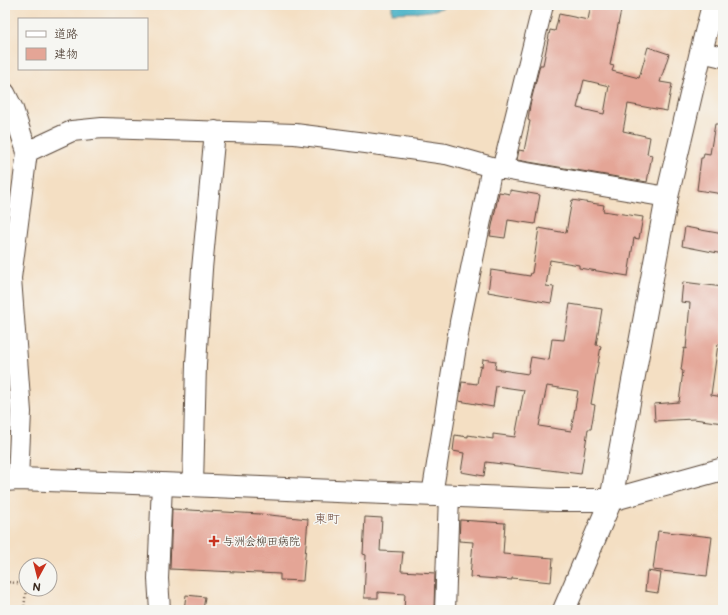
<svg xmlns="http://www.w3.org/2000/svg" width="728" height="615" font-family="'Balsamiq Sans','Klee One',sans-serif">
<rect width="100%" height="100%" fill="#f6f6f2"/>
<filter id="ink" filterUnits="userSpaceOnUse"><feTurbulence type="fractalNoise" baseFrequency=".025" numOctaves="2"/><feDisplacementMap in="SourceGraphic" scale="8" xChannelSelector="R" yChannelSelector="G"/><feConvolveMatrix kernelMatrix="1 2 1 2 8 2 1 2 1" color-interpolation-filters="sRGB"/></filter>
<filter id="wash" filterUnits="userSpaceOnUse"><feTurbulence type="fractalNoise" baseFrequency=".012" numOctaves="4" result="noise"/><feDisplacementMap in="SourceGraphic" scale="16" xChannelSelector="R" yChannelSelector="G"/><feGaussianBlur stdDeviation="0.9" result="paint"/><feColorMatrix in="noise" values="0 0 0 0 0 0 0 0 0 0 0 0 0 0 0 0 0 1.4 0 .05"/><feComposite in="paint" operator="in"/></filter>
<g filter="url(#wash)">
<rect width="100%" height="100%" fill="#f4dfc3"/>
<!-- water -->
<path fill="#48b2c7" stroke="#426e72" d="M 392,5 L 447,5 C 435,14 407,12 392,13 Z"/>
<g id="blocks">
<!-- building -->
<path fill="#e4a596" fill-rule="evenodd" d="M 591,5 L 622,5 L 610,65 L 614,66 L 612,71 L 639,78 L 648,47 L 669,54 L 660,82 L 672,84 L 667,111 L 628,104 L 623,131 L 650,137 L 647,154 L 652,155 L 647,182 L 517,160 L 519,150 L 524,151 L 530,121 L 528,120 L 530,105 L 540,65 L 543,65 L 550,30 L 555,31 L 559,14 L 588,20 ZM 584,80 L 609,86 L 604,114 L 577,108 Z
M 715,124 L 723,124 L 723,194 L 697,190 L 701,158 L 703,158 L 704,153 L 710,154 Z
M 510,190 L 540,195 L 535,224 L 508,220 L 505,238 L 490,236 L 499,192 L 510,194 Z
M 572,200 L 604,205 L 603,211 L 643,217 L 639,239 L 634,238 L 628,276 L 579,268 L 579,265 L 550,260 L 546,286 L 554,287 L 551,303 L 488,292 L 491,270 L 530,276 L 531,273 L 532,273 L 539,228 L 566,233 Z
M 685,227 L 723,234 L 723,254 L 682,246 Z
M 683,282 L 723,287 L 723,345 L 718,344 L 711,395 L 723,397 L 723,423 L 694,419 L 655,421 L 654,404 L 679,402 L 683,371 L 681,370 L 684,348 L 686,349 L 690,303 L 681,302 Z
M 570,304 L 602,309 L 596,345 L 601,346 L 591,404 L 595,405 L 591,429 L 588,429 L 581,474 L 486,462 L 484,476 L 461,472 L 464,453 L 453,451 L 455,435 L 468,437 L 468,435 L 493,439 L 493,434 L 515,437 L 524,390 L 496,386 L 493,407 L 459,401 L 462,382 L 477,384 L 480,366 L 482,367 L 483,359 L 496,361 L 495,369 L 528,374 L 531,357 L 549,360 L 552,339 L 564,340 ZM 547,386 L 578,391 L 571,431 L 539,426 Z
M 172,509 L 260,514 L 308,519 L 303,581 L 280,580 L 280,574 L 170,569 Z
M 365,517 L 382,518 L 380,551 L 403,552 L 401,571 L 435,573 L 434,610 L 404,610 L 405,594 L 378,592 L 378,598 L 364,598 L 366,555 L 363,554 Z
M 460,520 L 505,523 L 503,554 L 553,558 L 551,582 L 512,578 L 512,580 L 470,577 L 473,542 L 459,541 Z
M 658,531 L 712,537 L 707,576 L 653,570 Z
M 647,571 L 661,573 L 658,593 L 645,591 Z
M 186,595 L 205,597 L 203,610 L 184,610 Z"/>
</g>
</g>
<g filter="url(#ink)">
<use href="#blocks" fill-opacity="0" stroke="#574537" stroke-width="1"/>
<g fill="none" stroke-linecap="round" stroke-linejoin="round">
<!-- minor casing -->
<g stroke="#574537" stroke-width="22">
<path id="minor" d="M 701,52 L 723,57
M 5,93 L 13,109 L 27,152 L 11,278 L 21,412 L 18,479
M 27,152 L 72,131 L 102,128 L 295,134 L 366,143 L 446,154 L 492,167 L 667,197
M 501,169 L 506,155 L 543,5
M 193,485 L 196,364 L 202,269 L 215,131
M 432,495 L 460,322 L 492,167
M 160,610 L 158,579 L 162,484
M 445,610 L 449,495"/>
</g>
<!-- tertiary casing -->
<g stroke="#574537" stroke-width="24">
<path id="tertiary" d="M 5,480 L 18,479 L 162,484 L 556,500 L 611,500 L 723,469
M 564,610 L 611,500 L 667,197 L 701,52 L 713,5"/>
</g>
<!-- path -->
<path stroke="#574537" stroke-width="2.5" stroke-dasharray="1 3" stroke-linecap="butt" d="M 5,560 L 7,582 L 26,584
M 24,610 L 26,589"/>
<!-- minor -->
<use href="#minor" stroke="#fff" stroke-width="20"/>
<!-- tertiary -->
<use href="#tertiary" stroke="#fff" stroke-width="22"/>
</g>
</g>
<!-- markers -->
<path fill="#c8321e" stroke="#f6f6f2" stroke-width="1.5" d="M212 535h4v4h4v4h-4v4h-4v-4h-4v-4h4z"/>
<g text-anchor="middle" stroke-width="3" stroke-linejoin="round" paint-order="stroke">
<!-- poi labels -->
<g font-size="11" fill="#3b2a1e" stroke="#f6f6f2" text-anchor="start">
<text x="223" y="545">与洲会柳田病院</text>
</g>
<!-- quarter labels -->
<g font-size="13" fill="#765548" stroke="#f6f6f2">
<text x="327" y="523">東町</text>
</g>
</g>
<!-- margin -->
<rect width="728" height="615" fill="none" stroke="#f6f6f2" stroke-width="20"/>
<!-- legend -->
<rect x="18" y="18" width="130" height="52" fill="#f6f6f2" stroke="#aba49d"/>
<rect x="26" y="31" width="20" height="6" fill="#ffffff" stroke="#aba49d"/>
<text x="54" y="38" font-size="12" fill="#3b2a1e">道路</text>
<rect x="26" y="48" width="20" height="12" fill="#e4a596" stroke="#aba49d"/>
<text x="54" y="58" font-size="12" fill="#3b2a1e">建物</text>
<!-- north arrow -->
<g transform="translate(38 577) rotate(187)"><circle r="19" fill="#f6f6f2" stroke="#aba49d"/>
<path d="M0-3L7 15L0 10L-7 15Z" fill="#c8321e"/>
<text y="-6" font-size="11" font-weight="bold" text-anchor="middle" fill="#3b2a1e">N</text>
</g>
</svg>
